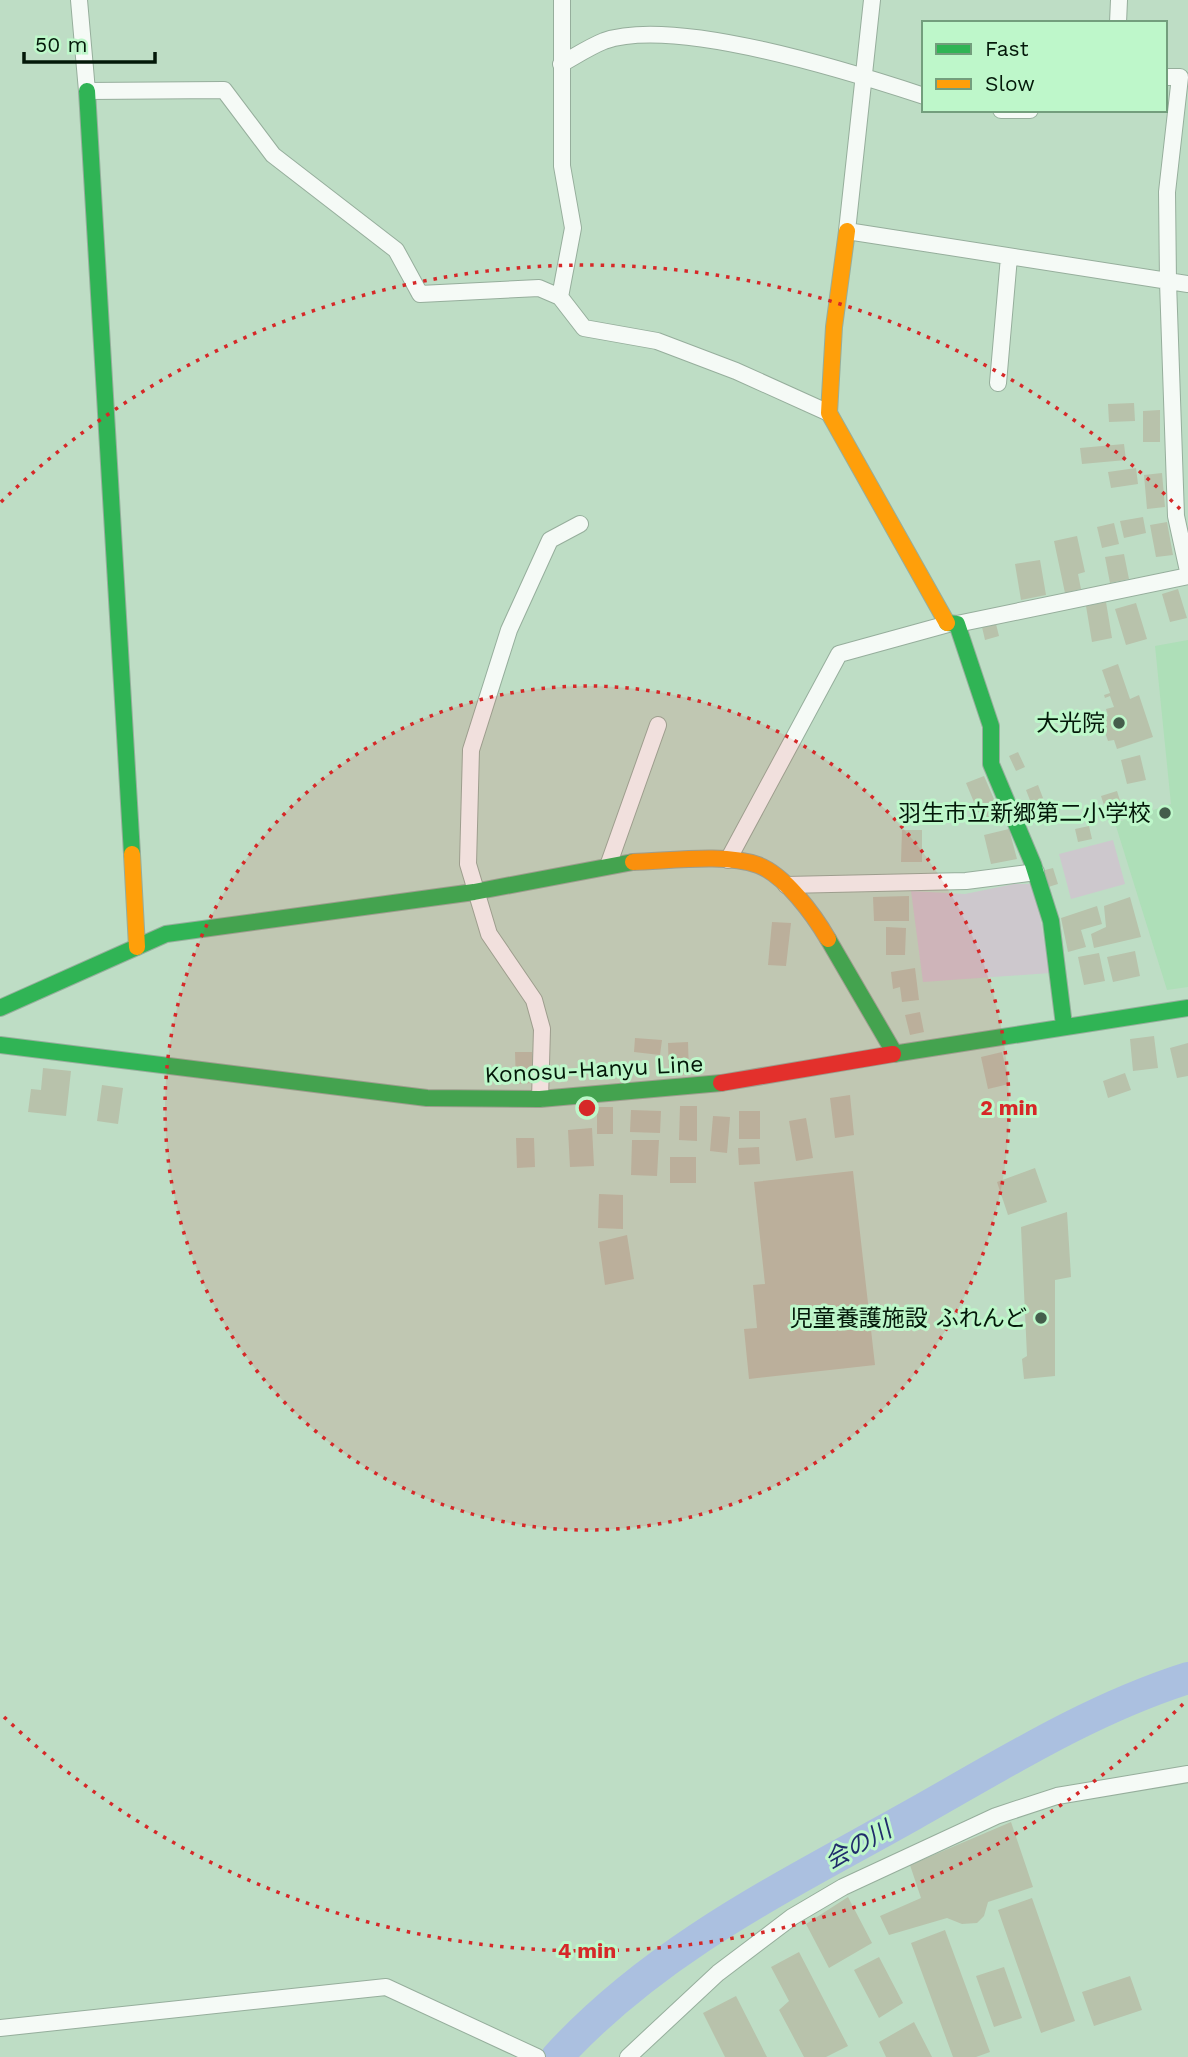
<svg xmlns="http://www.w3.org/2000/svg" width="1188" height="2057" font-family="'Work Sans','Noto Sans JP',sans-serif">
<rect width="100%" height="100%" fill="#beddc5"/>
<!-- built -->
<path fill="#aedfb8" d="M 1188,640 L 1188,987 L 1167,990 L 1115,823 L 1171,804 L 1155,646 Z"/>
<!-- green -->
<path fill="#cdc8cd" d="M 1113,840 L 1125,884 L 1071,899 L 1059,854 Z
M 1014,884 L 1034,884 L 1050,973 L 923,982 L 911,891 L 965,894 Z"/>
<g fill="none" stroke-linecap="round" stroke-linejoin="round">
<!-- river -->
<path stroke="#abc0e0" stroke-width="32" d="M 557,2057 C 658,1947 786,1886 914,1814 C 1003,1764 1090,1709 1188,1678"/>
</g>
<!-- building -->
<path fill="#b8c2ab" d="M 1134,403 L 1135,421 L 1109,422 L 1108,404 Z
M 1160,410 L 1160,442 L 1143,442 L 1143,411 Z
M 1124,444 L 1126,460 L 1082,464 L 1080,448 Z
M 1136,468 L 1138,484 L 1111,488 L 1108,472 Z
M 1162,473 L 1165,507 L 1147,509 L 1144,475 Z
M 1143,517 L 1146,533 L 1124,538 L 1120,521 Z
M 1167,522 L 1173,555 L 1156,557 L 1150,525 Z
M 1114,523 L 1119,544 L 1102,548 L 1097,527 Z
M 1077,536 L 1085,572 L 1078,574 L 1081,589 L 1065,593 L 1054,541 Z
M 1124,554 L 1129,579 L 1110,583 L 1105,557 Z
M 1040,560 L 1046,595 L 1021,600 L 1015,564 Z
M 1178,589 L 1187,618 L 1170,622 L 1162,594 Z
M 1106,602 L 1112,638 L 1092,642 L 1086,606 Z
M 1136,603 L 1147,639 L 1126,645 L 1115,609 Z
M 996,624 L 999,636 L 985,640 L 982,627 Z
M 1118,664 L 1130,699 L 1139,695 L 1153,737 L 1117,749 L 1114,740 L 1108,741 L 1100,718 L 1108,716 L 1106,709 L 1114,707 L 1110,696 L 1105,698 L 1104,695 L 1110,693 L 1102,670 Z
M 1018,752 L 1025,767 L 1016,771 L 1009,756 Z
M 1140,755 L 1146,780 L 1127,784 L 1121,760 Z
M 984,776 L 1000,813 L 987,818 L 984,810 L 978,812 L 966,783 Z
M 1038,785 L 1043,798 L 1031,803 L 1026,790 Z
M 1117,791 L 1122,807 L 1106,811 L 1101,796 Z
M 1089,826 L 1092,839 L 1078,842 L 1075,829 Z
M 1009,829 L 1017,859 L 991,864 L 984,835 Z
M 902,830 L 922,830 L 922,862 L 901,862 Z
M 1053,868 L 1058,884 L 1045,888 L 1041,871 Z
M 909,896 L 909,921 L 874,921 L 873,897 Z
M 1130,897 L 1141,937 L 1094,948 L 1091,934 L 1106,927 L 1104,906 Z
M 1097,906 L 1102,924 L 1081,930 L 1086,947 L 1068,952 L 1061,918 Z
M 772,922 L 791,923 L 786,966 L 768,965 Z
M 886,927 L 906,928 L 905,955 L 886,955 Z
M 1135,951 L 1140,976 L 1113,982 L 1107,957 Z
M 1099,953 L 1105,981 L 1084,985 L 1078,957 Z
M 915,968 L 919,1000 L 902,1002 L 900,987 L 893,989 L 891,972 Z
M 920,1012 L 924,1032 L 910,1035 L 905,1015 Z
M 1154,1036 L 1158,1068 L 1133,1071 L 1130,1039 Z
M 635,1038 L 662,1040 L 660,1055 L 634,1052 Z
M 688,1042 L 689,1074 L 669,1075 L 668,1043 Z
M 1188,1043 L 1188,1076 L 1177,1078 L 1170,1048 Z
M 515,1052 L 532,1052 L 533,1083 L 516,1084 Z
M 1002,1052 L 1009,1084 L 988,1089 L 981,1057 Z
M 43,1068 L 71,1071 L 66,1116 L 28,1112 L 31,1089 L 41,1090 Z
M 1125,1073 L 1131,1090 L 1108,1098 L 1103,1081 Z
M 102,1085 L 123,1088 L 118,1124 L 97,1121 Z
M 850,1095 L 854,1135 L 835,1138 L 830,1098 Z
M 680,1106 L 697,1106 L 697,1141 L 679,1140 Z
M 597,1107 L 613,1107 L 613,1134 L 597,1134 Z
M 631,1110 L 661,1111 L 660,1133 L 630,1132 Z
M 739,1111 L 760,1111 L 760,1139 L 739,1139 Z
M 713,1116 L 730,1117 L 727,1153 L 710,1151 Z
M 806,1118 L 813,1158 L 796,1161 L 789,1121 Z
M 592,1128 L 594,1166 L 570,1167 L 568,1130 Z
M 516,1138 L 534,1138 L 535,1167 L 517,1168 Z
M 632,1140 L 659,1140 L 657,1176 L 631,1175 Z
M 759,1147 L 760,1164 L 739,1165 L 738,1148 Z
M 670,1157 L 696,1157 L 696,1183 L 670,1183 Z
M 1035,1168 L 1047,1202 L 1008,1215 L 997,1182 Z
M 853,1171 L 875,1365 L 749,1379 L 744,1329 L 757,1328 L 753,1285 L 765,1284 L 754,1182 Z
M 599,1194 L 623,1195 L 623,1229 L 598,1228 Z
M 1067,1212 L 1071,1277 L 1055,1280 L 1055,1376 L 1024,1379 L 1022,1359 L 1027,1356 L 1021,1227 Z
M 627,1235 L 634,1279 L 605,1285 L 599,1242 Z
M 1011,1822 L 1033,1887 L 988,1902 L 984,1916 L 977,1923 L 962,1924 L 947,1918 L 889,1935 L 880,1916 L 921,1898 L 910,1865 Z
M 848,1897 L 872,1943 L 829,1968 L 806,1924 Z
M 1032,1898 L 1075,2021 L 1041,2033 L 998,1910 Z
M 945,1930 L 990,2052 L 976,2057 L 953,2057 L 911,1943 Z
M 799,1952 L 848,2046 L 826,2057 L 804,2057 L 779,2010 L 789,2001 L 771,1967 Z
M 879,1957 L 903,2003 L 879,2018 L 854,1970 Z
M 1004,1967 L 1022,2018 L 994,2027 L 976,1976 Z
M 1130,1976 L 1142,2010 L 1094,2026 L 1082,1992 Z
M 736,1996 L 767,2057 L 725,2057 L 703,2013 Z
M 914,2022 L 932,2057 L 886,2057 L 879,2042 Z"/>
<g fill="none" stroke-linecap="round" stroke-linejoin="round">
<!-- street casing -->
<g stroke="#96ae9c" stroke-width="18">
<path id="street" d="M 79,0 L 87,91 L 224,90 L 273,155 L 396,250 L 420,294 L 539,288 L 560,297
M 562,0 L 562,166 L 573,228 L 560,297 L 584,328 L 657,341 L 736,371 L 829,413
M 872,0 L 847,231 L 1188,284
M 1118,23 L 1119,0
M 561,64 C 574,57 589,47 604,41 C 675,16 851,72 924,96
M 1165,77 L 1180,77 L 1167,192 L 1168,282 L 1176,516 L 1188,571
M 1001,110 L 1030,110
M 998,383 L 1009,257
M 957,624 L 1188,576
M 728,860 L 839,654 L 948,624
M 608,866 L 658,725
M 786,885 L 966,881 L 1036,872
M 540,1099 L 542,1029 L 534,1000 L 489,934 L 468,864 L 471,750 L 509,630 L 550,540 L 580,524
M 0,2028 L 386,1987 L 537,2057
M 628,2057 L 718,1973 L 792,1917 L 843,1887 L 996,1816 L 1057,1796 L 1188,1774"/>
</g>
<!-- fast casing -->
<g stroke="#96ae9c" stroke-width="18">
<path id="fast" d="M 87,91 L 132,854
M 947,623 L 957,624 L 991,726 L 991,764 L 1033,864 L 1051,921 L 1064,1025
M 828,939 L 895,1054
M 0,1008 L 166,934 L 474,892 L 633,862
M 0,1045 L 427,1098 L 540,1099 L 721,1083
M 893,1054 L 1188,1008"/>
</g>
<!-- slow casing -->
<g stroke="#96ae9c" stroke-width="18">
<path id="slow" d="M 847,231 L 834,327 L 829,413 L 947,623
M 132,854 L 137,947
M 633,862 C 669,861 725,853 758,865 C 785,875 814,915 828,939"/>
</g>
<!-- jam casing -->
<g stroke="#96ae9c" stroke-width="18">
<path id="jam" d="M 721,1083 L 893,1054"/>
</g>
<!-- street -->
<use href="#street" stroke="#f5faf6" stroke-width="16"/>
<!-- fast -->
<use href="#fast" stroke="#30b455" stroke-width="16"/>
<!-- slow -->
<use href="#slow" stroke="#ff9f0a" stroke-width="16"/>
<!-- jam -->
<use href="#jam" stroke="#e5322d" stroke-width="16"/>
</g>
<!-- distance rings -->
<circle cx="587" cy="1108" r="422" fill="#d62828" fill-opacity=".12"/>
<g fill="none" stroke="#d62828" stroke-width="3.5" stroke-dasharray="3.5 7">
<circle cx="587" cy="1108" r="422"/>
<path d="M1183 1704A843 843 0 0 1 1 1714M1 502A843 843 0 0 1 1183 512"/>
</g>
<!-- markers -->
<g fill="#445d4b" stroke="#bef7ca" stroke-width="2.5">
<circle cx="1119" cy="723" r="7"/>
<circle cx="1165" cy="813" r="7"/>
<circle cx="1041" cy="1318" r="7"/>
</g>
<g text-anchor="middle" stroke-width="6" stroke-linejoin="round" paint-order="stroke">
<!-- poi labels -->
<g font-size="23" fill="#031809" stroke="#bef7ca" text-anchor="end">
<text x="1105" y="731">大光院</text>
<text x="1151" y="821">羽生市立新郷第二小学校</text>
<text x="1027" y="1326">児童養護施設 ふれんど</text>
</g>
<!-- street labels -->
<g font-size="23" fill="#031809" stroke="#bef7ca">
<text transform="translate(594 1069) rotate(-3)" y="8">Konosu-Hanyu Line</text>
</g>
<!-- water labels -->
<g font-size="24" font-style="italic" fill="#202c6b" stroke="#bef7ca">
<text transform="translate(858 1845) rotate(-29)" y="8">会の川</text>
</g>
</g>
<circle cx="587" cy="1108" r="10" fill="#d62828" stroke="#bef7ca" stroke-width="3.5"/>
<g font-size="21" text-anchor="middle" font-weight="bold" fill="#d62828" stroke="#bef7ca" stroke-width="6" stroke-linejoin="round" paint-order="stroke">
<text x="1009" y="1115">2 min</text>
<text x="587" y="1958">4 min</text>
</g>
<!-- legend -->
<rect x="922" y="21" width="245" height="91" fill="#bef7ca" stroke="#739e7d" stroke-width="2"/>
<rect x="936" y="44" width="35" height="10" fill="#30b455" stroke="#739e7d" stroke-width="2"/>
<text x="985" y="56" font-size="21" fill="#031809">Fast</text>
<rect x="936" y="79" width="35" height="10" fill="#ff9f0a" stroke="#739e7d" stroke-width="2"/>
<text x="985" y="91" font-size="21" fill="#031809">Slow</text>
<!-- scale -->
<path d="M24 52v10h131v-10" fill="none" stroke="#031809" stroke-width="3.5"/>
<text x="35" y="52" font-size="21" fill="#031809" stroke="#bef7ca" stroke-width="5" paint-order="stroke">50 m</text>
</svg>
